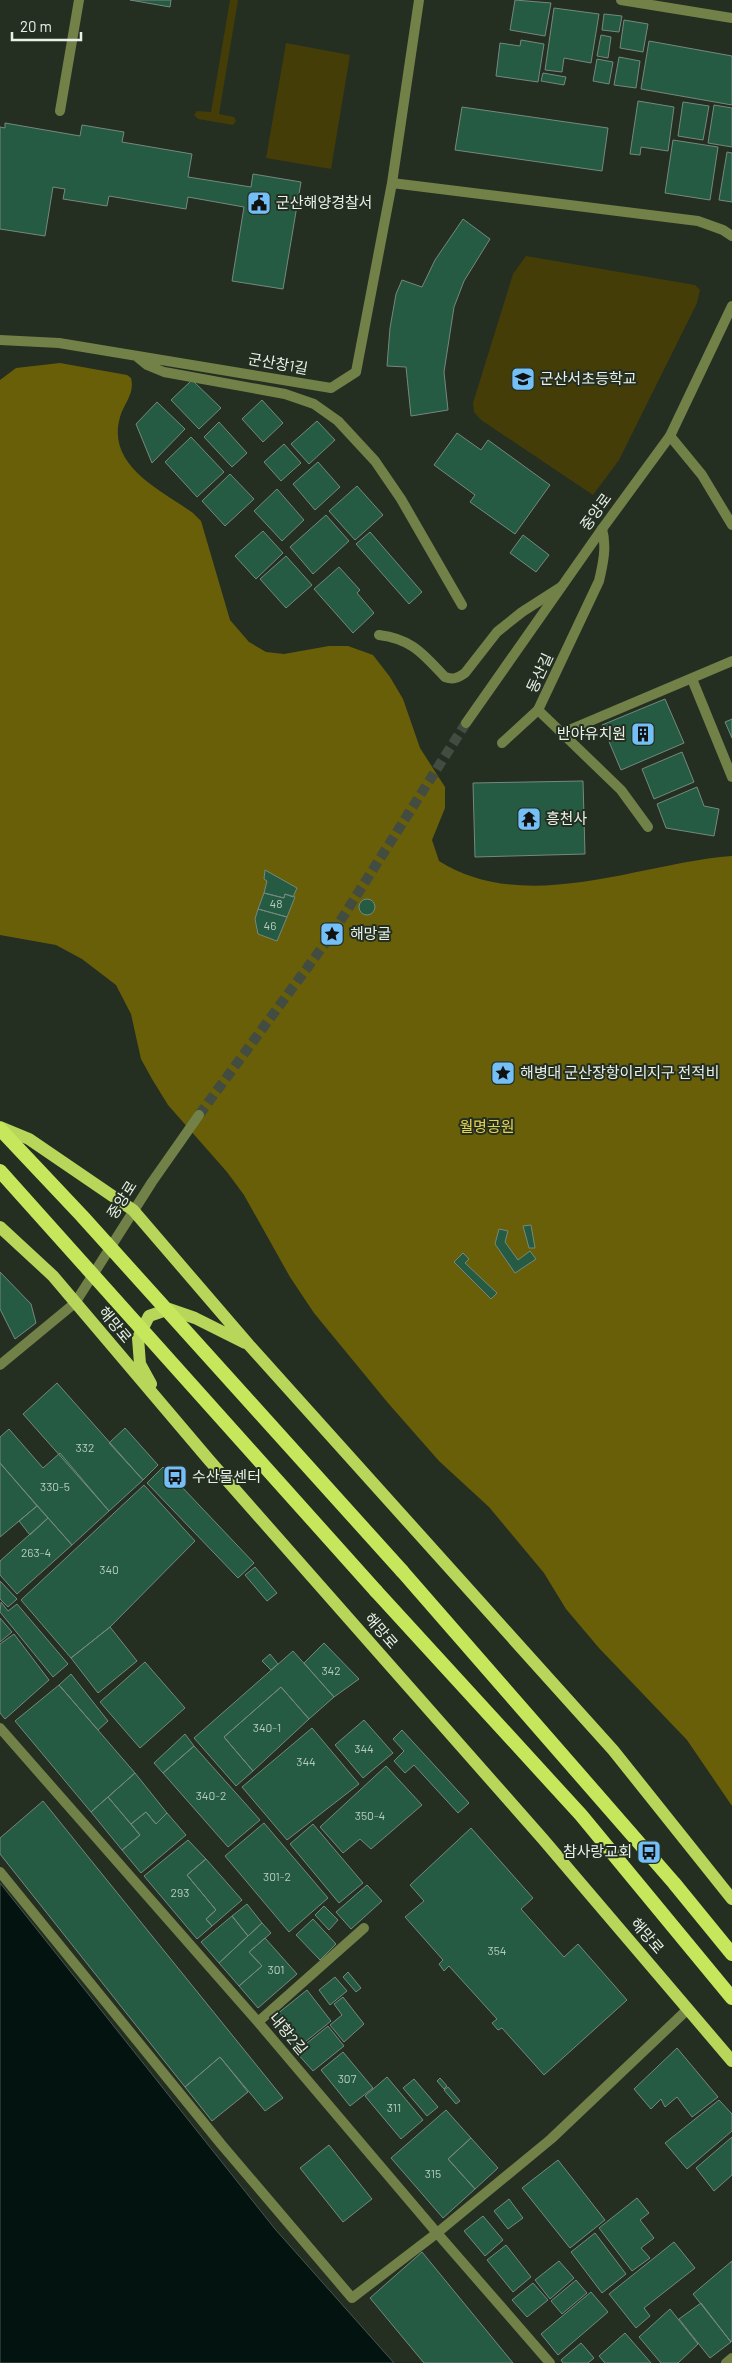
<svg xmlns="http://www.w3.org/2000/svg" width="732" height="2363" font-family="Barlow,'Noto Sans KR',sans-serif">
<rect width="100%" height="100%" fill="#242f22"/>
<!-- green -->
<path fill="#443d07" d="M 230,0 L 238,0 L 219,114 L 234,117 L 236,121 L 233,125 L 198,119 L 194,115 L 197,111 L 211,112 Z
M 286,43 L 350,55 L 331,169 L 266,158 Z
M 526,256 L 695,285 L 700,290 L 697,303 L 619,460 L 593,495 L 481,420 L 474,412 L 473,403 L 513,274 Z"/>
<!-- forest -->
<path fill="#695f09" d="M 60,363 L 127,375 L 131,378 C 135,394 124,403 120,417 C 106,466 161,490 193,513 L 201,521 L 230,620 L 249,642 L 266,652 L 284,654 L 329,646 L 348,646 L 373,655 L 390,677 L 403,699 L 420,748 L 445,787 L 445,808 L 432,840 L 439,861 C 526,916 639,863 732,856 L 732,1806 L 687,1740 L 599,1648 L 566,1609 L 544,1573 L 489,1507 L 439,1461 L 388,1403 L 314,1313 L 290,1277 L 244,1195 L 227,1172 L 168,1105 L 152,1079 L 141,1059 L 131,1014 L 116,985 L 82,959 L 56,945 L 0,935 L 0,380 L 16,368 Z"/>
<!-- water -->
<path fill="#031310" stroke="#485651" d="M 0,1883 L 275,2229 L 394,2363 L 0,2363 Z"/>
<!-- building -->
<path fill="#245b42" stroke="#76887e" d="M 130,0 L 171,0 L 170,7 Z
M 515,0 L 551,3 L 545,36 L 510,30 Z
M 554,8 L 599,14 L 591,63 L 564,58 L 562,72 L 545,70 Z
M 604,14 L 622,16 L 619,32 L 602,30 Z
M 624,20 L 648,24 L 643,52 L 620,48 Z
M 601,35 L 611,37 L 608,58 L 597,56 Z
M 521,40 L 544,44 L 538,82 L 496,76 L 500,43 L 520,46 Z
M 649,41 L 732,56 L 732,105 L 641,89 Z
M 619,57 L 640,61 L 636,88 L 614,85 Z
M 597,59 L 613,62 L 609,84 L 593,81 Z
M 543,73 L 566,77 L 564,85 L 541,81 Z
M 638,101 L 674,107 L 668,151 L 641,147 L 640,155 L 630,154 Z
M 683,102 L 709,106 L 703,140 L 678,136 Z
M 714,105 L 732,108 L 732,147 L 708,143 Z
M 462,107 L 608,128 L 602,171 L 455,150 Z
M 5,123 L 80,136 L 82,125 L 124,132 L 122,142 L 192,154 L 188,177 L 251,187 L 253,174 L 301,182 L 283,289 L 232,281 L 244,207 L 188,197 L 186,209 L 109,196 L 107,206 L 63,199 L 65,189 L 53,187 L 45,236 L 0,229 L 0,127 L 5,128 Z
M 673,140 L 718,147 L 710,200 L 665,193 Z
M 727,152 L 732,153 L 732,202 L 719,200 Z
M 463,219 L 490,239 L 464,281 L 454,307 L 444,372 L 448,410 L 411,416 L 406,367 L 387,366 L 390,328 L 396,294 L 402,280 L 422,287 L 435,260 Z
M 192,380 L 221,408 L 199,429 L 171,400 Z
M 262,400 L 283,423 L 263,442 L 242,419 Z
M 157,402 L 185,429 L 152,463 L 136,424 Z
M 317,421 L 335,440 L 309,464 L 291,444 Z
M 219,422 L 247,453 L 232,467 L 204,437 Z
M 457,433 L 481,450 L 488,440 L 550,485 L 515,534 L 470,502 L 475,495 L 434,465 Z
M 191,437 L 224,472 L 197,497 L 165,462 Z
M 284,444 L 301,463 L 281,481 L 264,462 Z
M 318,462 L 340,487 L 315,510 L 293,484 Z
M 230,474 L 254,499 L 225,526 L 202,501 Z
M 357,486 L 383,515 L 355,540 L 329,511 Z
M 277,489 L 304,520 L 282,541 L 254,511 Z
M 326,515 L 349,541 L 313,574 L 290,547 Z
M 263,531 L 283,553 L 256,579 L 235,556 Z
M 370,532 L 422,592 L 409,604 L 356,544 Z
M 523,535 L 549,555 L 536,572 L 510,553 Z
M 286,556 L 312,585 L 286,608 L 260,579 Z
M 339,567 L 360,590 L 357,593 L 374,613 L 353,633 L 314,589 Z
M 665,699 L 684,743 L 621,770 L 602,725 Z
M 732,719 L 732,738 L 725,722 Z
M 682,752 L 694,782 L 654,799 L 642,769 Z
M 583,781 L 585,854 L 475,857 L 473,783 Z
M 697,787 L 704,806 L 719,809 L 714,836 L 666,828 L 657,804 Z
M 265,870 L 297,888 L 293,897 L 285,894 L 284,898 L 264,893 L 267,881 L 264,879 Z
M 264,893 L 284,898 L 285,894 L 295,897 L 287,917 L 258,909 Z
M359 907a8 8 0 1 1 16 0a8 8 0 1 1-16 0Z
M 258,909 L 287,917 L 277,941 L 258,934 L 255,919 Z
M 531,1225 L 535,1248 L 529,1248 L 523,1226 Z
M 499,1229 L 508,1231 L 505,1242 L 518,1260 L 530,1251 L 536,1259 L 515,1273 L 495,1244 Z
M 463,1253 L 469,1259 L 465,1263 L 497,1293 L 491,1299 L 454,1262 Z
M 0,1272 L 31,1304 L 36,1323 L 15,1339 L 0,1309 Z
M 57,1383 L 143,1480 L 109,1511 L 23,1414 Z
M 125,1428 L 158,1465 L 143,1480 L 109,1443 Z
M 9,1429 L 43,1468 L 60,1453 L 109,1511 L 72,1545 L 0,1463 L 0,1437 Z
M 0,1463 L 37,1506 L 0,1537 Z
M 163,1467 L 254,1563 L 238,1578 L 147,1483 Z
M 144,1485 L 195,1541 L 110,1627 L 71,1658 L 21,1600 Z
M 37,1506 L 48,1518 L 30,1535 L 19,1521 Z
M 48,1518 L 72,1545 L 17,1594 L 0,1575 L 0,1561 Z
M 255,1567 L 277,1593 L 267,1601 L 245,1575 Z
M 0,1581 L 17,1599 L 8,1607 L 0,1599 Z
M 1,1602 L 8,1611 L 17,1604 L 68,1664 L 53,1677 L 0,1612 Z
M 0,1618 L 12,1632 L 0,1642 Z
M 110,1627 L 137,1661 L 98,1693 L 71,1658 Z
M 14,1634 L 49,1680 L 5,1719 L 0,1713 L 0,1644 Z
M 324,1643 L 359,1679 L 334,1697 L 304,1663 Z
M 293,1651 L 334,1697 L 309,1719 L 281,1687 L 224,1737 L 253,1771 L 236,1786 L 194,1738 Z
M 270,1654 L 278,1664 L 271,1670 L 262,1661 Z
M 145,1662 L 185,1708 L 140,1748 L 100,1702 Z
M 71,1674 L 108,1721 L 98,1730 L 59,1685 Z
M 59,1685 L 135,1773 L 91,1812 L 15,1721 Z
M 281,1687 L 309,1719 L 253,1771 L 224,1737 Z
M 364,1720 L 393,1753 L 363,1778 L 335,1745 Z
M 312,1728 L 359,1784 L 287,1840 L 242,1787 Z
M 402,1730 L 469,1803 L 458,1813 L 414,1765 L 405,1773 L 394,1761 L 404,1751 L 393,1739 Z
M 185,1734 L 194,1746 L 163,1773 L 154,1763 Z
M 194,1746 L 260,1820 L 228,1847 L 163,1773 Z
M 386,1766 L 422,1805 L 371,1849 L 360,1839 L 343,1853 L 320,1827 Z
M 135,1773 L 167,1813 L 156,1824 L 146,1812 L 131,1824 L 108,1797 Z
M 108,1797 L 140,1835 L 122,1850 L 91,1812 Z
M 43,1801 L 283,2098 L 265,2111 L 220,2057 L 185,2087 L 0,1854 L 0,1838 Z
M 146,1812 L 156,1824 L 167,1813 L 186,1835 L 141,1873 L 122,1850 L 140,1835 L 131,1824 Z
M 264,1823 L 328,1898 L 289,1932 L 225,1856 Z
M 313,1824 L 363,1883 L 339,1903 L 290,1844 Z
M 471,1828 L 533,1898 L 521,1909 L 564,1957 L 578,1944 L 627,2000 L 544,2075 L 502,2028 L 498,2030 L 492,2023 L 497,2019 L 449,1966 L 444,1971 L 439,1964 L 443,1960 L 405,1917 L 424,1901 L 410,1885 Z
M 188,1840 L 206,1859 L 187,1875 L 216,1910 L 206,1919 L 212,1926 L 197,1939 L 144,1876 Z
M 206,1859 L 242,1900 L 212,1926 L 206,1919 L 216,1910 L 187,1875 Z
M 367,1885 L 382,1901 L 351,1929 L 336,1912 Z
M 247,1904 L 262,1923 L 248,1936 L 232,1916 Z
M 324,1906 L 338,1920 L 329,1930 L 315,1915 Z
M 232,1916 L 248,1936 L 219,1963 L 201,1942 Z
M 313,1919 L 336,1944 L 320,1960 L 296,1935 Z
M 262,1923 L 271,1933 L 249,1952 L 262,1966 L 239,1986 L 219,1963 Z
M 265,1938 L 297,1974 L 258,2008 L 239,1986 L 262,1966 L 249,1952 Z
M 348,1972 L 361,1988 L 356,1992 L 343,1977 Z
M 335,1977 L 347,1991 L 330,2005 L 319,1990 Z
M 307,1990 L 331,2021 L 295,2050 L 271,2019 Z
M 343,1997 L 364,2024 L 344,2042 L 330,2025 L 342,2015 L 334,2004 Z
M 328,2026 L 344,2046 L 313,2071 L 296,2052 Z
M 677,2048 L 718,2097 L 692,2117 L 677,2097 L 665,2107 L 661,2099 L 651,2109 L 634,2089 Z
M 343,2052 L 373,2088 L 350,2106 L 321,2070 Z
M 220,2057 L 248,2092 L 212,2121 L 185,2087 Z
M 387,2077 L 423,2120 L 401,2139 L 365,2096 Z
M 440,2078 L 447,2086 L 444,2089 L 437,2081 Z
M 414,2079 L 438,2107 L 427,2116 L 403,2088 Z
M 448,2087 L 460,2101 L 456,2104 L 444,2090 Z
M 719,2100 L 732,2114 L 732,2131 L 687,2169 L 665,2143 Z
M 446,2110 L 471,2138 L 448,2159 L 475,2189 L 443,2218 L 391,2158 Z
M 732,2137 L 732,2175 L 714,2191 L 696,2168 Z
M 471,2138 L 498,2168 L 475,2189 L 448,2159 Z
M 329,2145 L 372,2199 L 343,2222 L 300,2168 Z
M 558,2160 L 605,2220 L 570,2248 L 522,2188 Z
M 637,2198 L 649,2213 L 640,2220 L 654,2238 L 641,2248 L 650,2258 L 632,2271 L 599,2228 Z
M 509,2199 L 523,2218 L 508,2229 L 494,2211 Z
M 483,2216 L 503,2240 L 485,2256 L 464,2231 Z
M 595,2233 L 626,2274 L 602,2293 L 571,2252 Z
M 674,2242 L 695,2268 L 644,2308 L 650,2316 L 636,2328 L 609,2294 Z
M 506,2245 L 531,2277 L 513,2292 L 487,2260 Z
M 422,2252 L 513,2363 L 424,2363 L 370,2298 Z
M 559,2261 L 574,2278 L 550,2299 L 535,2280 Z
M 732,2261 L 732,2341 L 731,2342 L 693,2294 Z
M 576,2280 L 587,2293 L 562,2314 L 551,2301 Z
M 533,2283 L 548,2300 L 527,2317 L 512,2300 Z
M 591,2292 L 608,2312 L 558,2355 L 541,2334 Z
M 701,2303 L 731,2342 L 710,2358 L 679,2319 Z
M 670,2309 L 698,2344 L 678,2363 L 661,2363 L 639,2337 Z
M 625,2333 L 651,2363 L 605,2363 L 599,2356 Z
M 581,2343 L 594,2358 L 588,2363 L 563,2363 L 561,2360 Z"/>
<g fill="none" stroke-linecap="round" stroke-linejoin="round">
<!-- tertiary-tunnel -->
<path stroke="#424c40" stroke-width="10" stroke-dasharray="10 5" stroke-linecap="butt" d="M 199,1115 L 332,934 L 466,723"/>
<!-- service -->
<path stroke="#728148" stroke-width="10" d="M 60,111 L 79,0
M 502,743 L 538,710
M 0,1365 L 75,1303
M 0,1728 L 258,2022 L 437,2233 L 550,2363
M 0,1872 L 221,2144 L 352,2298 L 437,2233 L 551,2139 L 688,2009
M 258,2022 L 364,1928
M 726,2363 L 732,2358"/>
<!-- minor -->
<path stroke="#728148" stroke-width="10" d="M 419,0 L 392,183 L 698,221 L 723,230 L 732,236
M 0,340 L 59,343 L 331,388 L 356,372 L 392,183
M 136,356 L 147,365 L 164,372 L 285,394 L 314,404 L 338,421 L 375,461 L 401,499 L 462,605
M 670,436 L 702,475 L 732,525
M 602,529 C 607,546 603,564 599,581 L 538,710 L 562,733 L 732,661
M 379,635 C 412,639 423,654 445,677 C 453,680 458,678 465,673 L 497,632 L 522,612 L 561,587
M 692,679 L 732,777
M 562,733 L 621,790 L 648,827"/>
<!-- tertiary -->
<path stroke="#728148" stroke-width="10" d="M 621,0 L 732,18
M 466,723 L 602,529 L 670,436 L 732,306
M 75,1303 L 152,1182 L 199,1115"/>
<!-- primary -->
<path stroke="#b8d65a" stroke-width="12" d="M 0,1127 L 29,1139 L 133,1210 L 249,1345 L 613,1750 L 732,1899
M 0,1227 L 53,1276 L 209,1460 L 542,1838 L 732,2061
M 151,1384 L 140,1364 L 138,1338 L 149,1316 L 169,1309 L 195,1318 L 245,1343"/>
<!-- trunk -->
<path stroke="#c6e75c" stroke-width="14" d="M 402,1571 L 674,1883 L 732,1954
M 376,1591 L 581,1815 L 732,1998"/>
<!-- trunk-bridge -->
<path stroke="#c6e75c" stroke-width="14" d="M 0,1129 L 82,1216 L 402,1571
M 0,1171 L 376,1591"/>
</g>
<!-- icons -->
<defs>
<g id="civic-square" transform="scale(1.25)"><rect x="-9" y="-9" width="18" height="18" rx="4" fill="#74c0f6" stroke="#242f22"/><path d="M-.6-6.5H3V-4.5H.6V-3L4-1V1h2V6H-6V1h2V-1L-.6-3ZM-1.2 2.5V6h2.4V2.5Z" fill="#111"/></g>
<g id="school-square" transform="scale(1.25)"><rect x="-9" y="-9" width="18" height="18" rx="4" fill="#74c0f6" stroke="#242f22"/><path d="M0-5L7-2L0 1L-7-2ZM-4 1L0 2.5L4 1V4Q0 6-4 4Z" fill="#111"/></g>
<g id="building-square" transform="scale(1.25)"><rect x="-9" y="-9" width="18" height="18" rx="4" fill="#74c0f6" stroke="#242f22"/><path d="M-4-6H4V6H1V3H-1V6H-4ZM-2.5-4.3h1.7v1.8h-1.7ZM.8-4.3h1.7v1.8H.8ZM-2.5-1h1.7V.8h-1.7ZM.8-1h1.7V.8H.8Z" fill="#111"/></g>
<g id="temple-square" transform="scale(1.25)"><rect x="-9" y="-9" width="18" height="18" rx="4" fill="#74c0f6" stroke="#242f22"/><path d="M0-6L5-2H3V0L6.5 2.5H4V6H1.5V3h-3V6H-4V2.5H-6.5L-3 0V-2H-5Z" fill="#111"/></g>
<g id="sight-square" transform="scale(1.25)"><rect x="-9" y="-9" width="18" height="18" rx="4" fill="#74c0f6" stroke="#242f22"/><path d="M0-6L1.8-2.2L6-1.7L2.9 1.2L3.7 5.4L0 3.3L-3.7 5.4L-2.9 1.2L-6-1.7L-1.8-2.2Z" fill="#111"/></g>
<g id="bus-square" transform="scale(1.25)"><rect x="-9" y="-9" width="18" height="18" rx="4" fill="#74c0f6" stroke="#242f22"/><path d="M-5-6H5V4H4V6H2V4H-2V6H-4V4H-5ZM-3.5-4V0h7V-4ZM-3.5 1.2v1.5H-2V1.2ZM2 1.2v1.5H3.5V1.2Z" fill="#111"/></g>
</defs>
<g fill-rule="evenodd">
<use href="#civic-square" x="259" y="203"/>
<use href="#school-square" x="523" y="379"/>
<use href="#building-square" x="643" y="734"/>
<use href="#temple-square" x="529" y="819"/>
<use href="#sight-square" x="332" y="934"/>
<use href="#sight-square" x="503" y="1073"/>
<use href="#bus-square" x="175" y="1477"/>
<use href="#bus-square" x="649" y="1852"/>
</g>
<g text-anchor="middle" stroke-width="4" stroke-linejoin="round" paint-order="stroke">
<!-- number labels -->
<g font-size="12" fill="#b8ccbe">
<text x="276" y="908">48</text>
<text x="270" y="930">46</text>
<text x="85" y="1452">332</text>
<text x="55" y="1491">330-5</text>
<text x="36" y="1557">263-4</text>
<text x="109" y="1574">340</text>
<text x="331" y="1675">342</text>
<text x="267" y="1732">340-1</text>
<text x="364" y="1753">344</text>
<text x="306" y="1766">344</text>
<text x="211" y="1800">340-2</text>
<text x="370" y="1820">350-4</text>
<text x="277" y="1881">301-2</text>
<text x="180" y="1897">293</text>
<text x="497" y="1955">354</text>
<text x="276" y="1974">301</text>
<text x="347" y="2083">307</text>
<text x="394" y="2112">311</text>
<text x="433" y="2178">315</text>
</g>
<!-- poi labels -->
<g font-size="15" fill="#eaf1e8" stroke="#242f22" text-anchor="start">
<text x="276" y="208">군산해양경찰서</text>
<text x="540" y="384">군산서초등학교</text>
<text x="626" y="739" text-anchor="end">반야유치원</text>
<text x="546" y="824">흥천사</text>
<text x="350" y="939">해망굴</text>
<text x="520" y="1078">해병대 군산장항이리지구 전적비</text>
<text x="192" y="1482">수산물센터</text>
<text x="632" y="1857" text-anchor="end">참사랑교회</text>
</g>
<!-- street labels -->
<g font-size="15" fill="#eaf1e8" stroke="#242f22">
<text transform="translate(278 364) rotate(10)" y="5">군산창1길</text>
<text transform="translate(596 512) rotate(-54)" y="5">중앙로</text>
<text transform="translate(540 673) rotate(-65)" y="5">동산길</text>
<text transform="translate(122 1200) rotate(-58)" y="5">중앙로</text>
<text transform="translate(115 1325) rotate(50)" y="5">해망로</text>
<text transform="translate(381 1631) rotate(49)" y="5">해망로</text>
<text transform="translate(647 1936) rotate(49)" y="5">해망로</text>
<text transform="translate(288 2034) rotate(50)" y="5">내항2길</text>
</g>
<!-- park labels -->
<g font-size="15" fill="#e6d44f" stroke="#242f22">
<text x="487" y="1132">월명공원</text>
</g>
</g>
<!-- scale -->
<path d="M12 32v8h69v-8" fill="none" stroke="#eaf1e8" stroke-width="2.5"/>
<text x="20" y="32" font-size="15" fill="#eaf1e8" stroke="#242f22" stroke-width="4" paint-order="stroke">20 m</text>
</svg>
